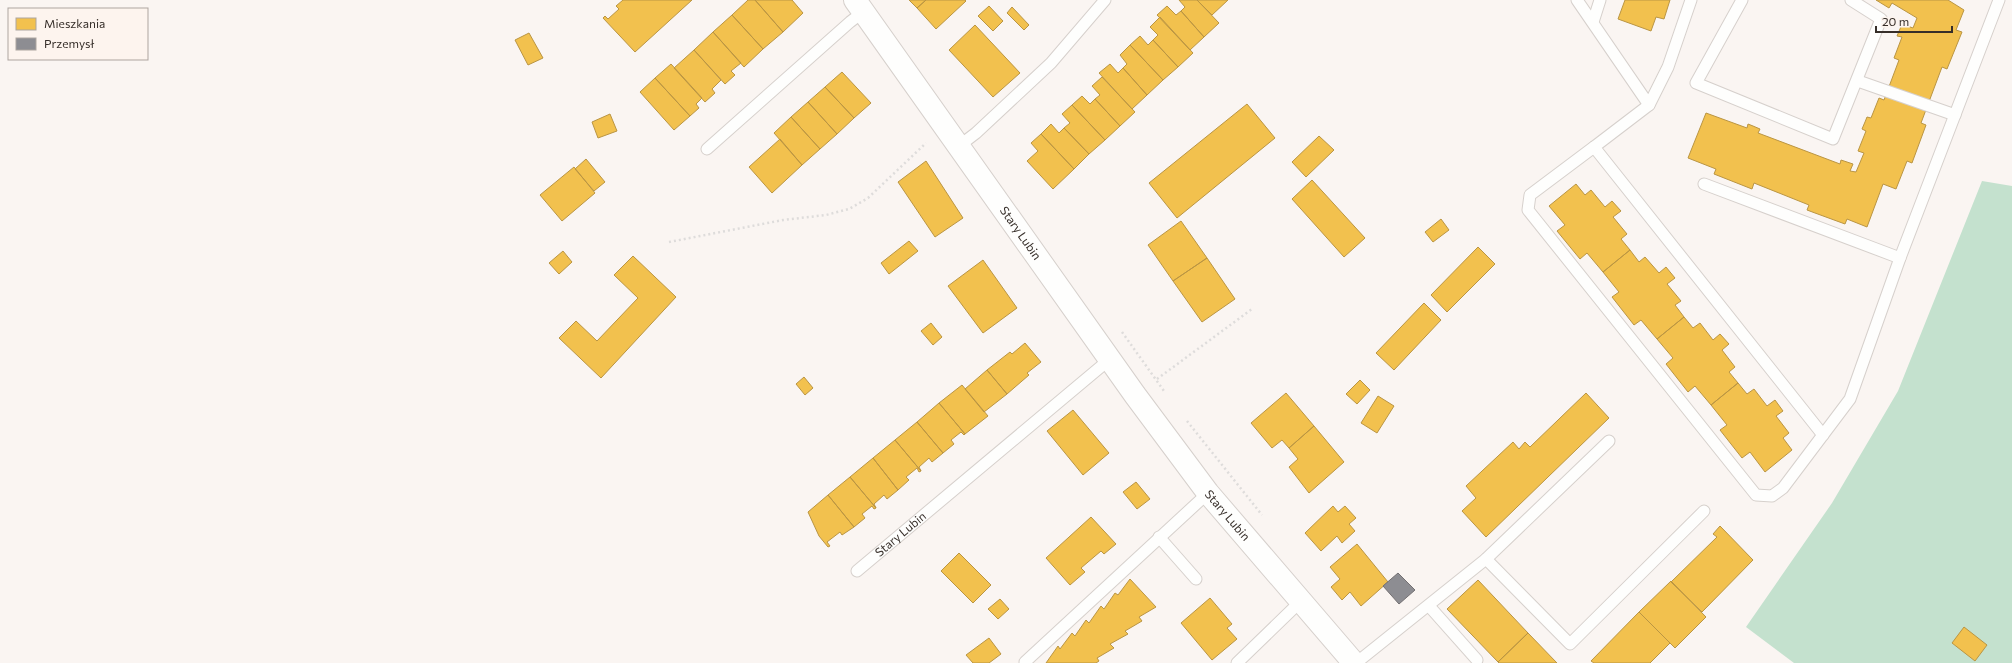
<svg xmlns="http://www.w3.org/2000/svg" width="2012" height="663" font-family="Commissioner,sans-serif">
<rect width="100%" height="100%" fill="#faf5f2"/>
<!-- forest -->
<path fill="#c4e1ce" d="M 1982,181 L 2012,186 L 2012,663 L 1794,663 L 1746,627 L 1832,503 L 1898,391 Z"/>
<!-- homes -->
<path fill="#f2c14e" stroke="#ba9543" d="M 623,0 L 692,0 L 635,52 L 603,18 L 605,16 L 608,19 L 619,9 L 616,6 Z
M 748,0 L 755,0 L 783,32 L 763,49 L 732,15 Z
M 755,0 L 792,0 L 803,13 L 783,32 Z
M 909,0 L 926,0 L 917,8 Z
M 926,0 L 965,0 L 966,1 L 936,29 L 917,8 Z
M 1179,0 L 1197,0 L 1219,23 L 1204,37 L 1181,11 L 1185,7 Z
M 1197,0 L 1228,0 L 1212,15 Z
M 1625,0 L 1670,0 L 1664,19 L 1656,17 L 1651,31 L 1618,19 Z
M 1876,0 L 1948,0 L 1964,10 L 1956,30 L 1962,32 L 1947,69 L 1942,67 L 1921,123 L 1926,125 L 1912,163 L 1907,161 L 1896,189 L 1883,184 L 1867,227 L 1847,219 L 1845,224 L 1815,213 L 1807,210 L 1809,205 L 1754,183 L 1752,189 L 1714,174 L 1716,169 L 1688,158 L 1706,113 L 1747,128 L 1748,124 L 1753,126 L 1760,129 L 1758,133 L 1840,164 L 1841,160 L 1853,164 L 1850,171 L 1856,172 L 1864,153 L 1858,151 L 1866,131 L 1862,129 L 1865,122 L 1867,117 L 1871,118 L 1879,98 L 1884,100 L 1899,60 L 1894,58 L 1902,37 L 1897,36 L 1900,29 L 1902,24 L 1913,28 L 1917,18 L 1892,3 L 1889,8 Z
M 989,6 L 1003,21 L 993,31 L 978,16 Z
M 1167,6 L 1176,15 L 1181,11 L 1204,37 L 1190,50 L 1157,15 Z
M 1012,7 L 1029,25 L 1024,30 L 1007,13 Z
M 732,15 L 763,49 L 744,67 L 713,32 Z
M 1160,17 L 1193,53 L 1178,67 L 1153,40 L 1158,35 L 1150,27 Z
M 975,25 L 1020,73 L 993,97 L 949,50 Z
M 713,32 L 741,63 L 731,71 L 735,75 L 725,84 L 694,50 Z
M 529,33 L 543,58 L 528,65 L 515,40 Z
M 1140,36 L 1148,45 L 1153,40 L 1178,67 L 1163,80 L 1130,45 Z
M 1130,45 L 1163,80 L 1147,95 L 1123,68 L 1127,64 L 1120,55 Z
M 694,50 L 721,80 L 712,89 L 715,93 L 705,102 L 674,68 Z
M 671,64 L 702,98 L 696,104 L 699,108 L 690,116 L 655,78 Z
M 1110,64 L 1118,73 L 1123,68 L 1147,95 L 1132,109 L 1099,73 Z
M 842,72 L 871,103 L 854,118 L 825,87 Z
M 1102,77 L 1135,112 L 1120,126 L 1095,99 L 1100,95 L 1092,86 Z
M 655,78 L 690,116 L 674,130 L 640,92 Z
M 825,87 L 854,118 L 837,134 L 808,102 Z
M 1082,96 L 1090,104 L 1095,99 L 1120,126 L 1105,140 L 1072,105 Z
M 808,102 L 837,134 L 820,149 L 791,117 Z
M 1247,104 L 1275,138 L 1177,218 L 1149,183 Z
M 1072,105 L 1105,140 L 1089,154 L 1064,128 L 1070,123 L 1062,114 Z
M 610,114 L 617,131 L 598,138 L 592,122 Z
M 791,117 L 820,149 L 802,165 L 774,133 Z
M 1051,124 L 1059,133 L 1064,128 L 1089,154 L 1074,169 L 1041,134 Z
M 1041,134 L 1074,169 L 1053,189 L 1027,161 L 1038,151 L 1031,143 Z
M 1319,136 L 1334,150 L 1306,177 L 1292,162 Z
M 780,139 L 802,165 L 772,193 L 749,167 Z
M 586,159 L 605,182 L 594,191 L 575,169 Z
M 926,161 L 963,218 L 935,237 L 898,182 Z
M 574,167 L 595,193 L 562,221 L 540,195 Z
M 1312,180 L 1365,238 L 1344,257 L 1292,199 Z
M 1576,184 L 1585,195 L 1591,190 L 1605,207 L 1612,201 L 1621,211 L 1613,217 L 1627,234 L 1621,239 L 1630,250 L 1603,272 L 1587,253 L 1580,259 L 1557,231 L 1565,225 L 1549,206 Z
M 1441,219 L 1449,230 L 1433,242 L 1425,232 Z
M 1181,221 L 1207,258 L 1173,281 L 1148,245 Z
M 909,241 L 918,251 L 889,274 L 881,263 Z
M 1478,247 L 1495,264 L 1447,312 L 1431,295 Z
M 1630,250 L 1639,262 L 1645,257 L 1659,273 L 1666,267 L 1675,278 L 1667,284 L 1681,301 L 1675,305 L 1684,317 L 1657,339 L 1641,320 L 1634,325 L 1612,297 L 1619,292 L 1603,272 Z
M 563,251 L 572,262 L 559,274 L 549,263 Z
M 633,256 L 676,297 L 601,378 L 559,338 L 576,321 L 597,341 L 638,298 L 614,275 Z
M 1207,258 L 1235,299 L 1202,322 L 1173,281 Z
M 983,260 L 1017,308 L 983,333 L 948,286 Z
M 1424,303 L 1441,320 L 1394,370 L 1376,353 Z
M 1684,317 L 1693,328 L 1700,323 L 1713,340 L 1720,334 L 1729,344 L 1722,350 L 1735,367 L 1729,372 L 1738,383 L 1711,405 L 1695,386 L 1688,392 L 1666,364 L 1673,358 L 1657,339 Z
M 931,323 L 942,337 L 933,345 L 921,331 Z
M 1025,343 L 1041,362 L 1027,373 L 1029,375 L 1007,394 L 987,370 L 1010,352 L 1012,354 Z
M 987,370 L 1007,394 L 984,412 L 965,389 Z
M 804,377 L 813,388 L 805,395 L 796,384 Z
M 1360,380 L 1370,390 L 1357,404 L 1346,394 Z
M 1738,383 L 1747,394 L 1754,389 L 1767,406 L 1775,400 L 1783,411 L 1776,416 L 1789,433 L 1783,438 L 1792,450 L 1765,472 L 1750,452 L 1742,458 L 1720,430 L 1727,425 L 1711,405 Z
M 962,385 L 988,416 L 965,434 L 939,403 Z
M 1286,393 L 1314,426 L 1289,448 L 1282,440 L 1272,448 L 1251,423 Z
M 1586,393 L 1609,418 L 1486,537 L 1462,511 L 1476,498 L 1466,486 L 1513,442 L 1519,449 L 1525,442 L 1530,447 Z
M 1378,396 L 1394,406 L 1377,433 L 1361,423 Z
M 939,403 L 965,434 L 964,435 L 961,432 L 951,440 L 954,444 L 943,453 L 917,422 Z
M 1073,410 L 1109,453 L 1083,475 L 1047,431 Z
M 917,422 L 943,453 L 932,462 L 929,458 L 919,467 L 921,471 L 895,440 Z
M 1314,426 L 1344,462 L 1309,493 L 1289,467 L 1298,459 L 1289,448 Z
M 895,440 L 921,471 L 919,472 L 917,468 L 906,477 L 909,480 L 898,490 L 873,458 Z
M 873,458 L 898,490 L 887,499 L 884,495 L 874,504 L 876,508 L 850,477 Z
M 850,477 L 876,508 L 874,509 L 872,506 L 862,514 L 865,518 L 854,527 L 828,495 Z
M 1136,482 L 1150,499 L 1137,509 L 1123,492 Z
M 828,495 L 854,527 L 842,535 L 840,532 L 827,542 L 830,546 L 828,547 L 819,536 L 808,512 Z
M 1333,506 L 1338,512 L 1345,506 L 1356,518 L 1349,524 L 1355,531 L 1342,543 L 1337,536 L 1321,551 L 1305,533 Z
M 1091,517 L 1116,544 L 1104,554 L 1101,551 L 1081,568 L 1085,572 L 1070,585 L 1046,558 Z
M 1720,526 L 1753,560 L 1702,612 L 1671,582 L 1717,537 L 1713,534 Z
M 1357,544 L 1388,582 L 1361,606 L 1350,592 L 1342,600 L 1331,587 L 1340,579 L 1330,567 Z
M 959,553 L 991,585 L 973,603 L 941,571 Z
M 1130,579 L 1156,607 L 1139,617 L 1142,621 L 1125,631 L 1128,634 L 1110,644 L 1114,648 L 1097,658 L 1099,661 L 1096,663 L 1046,663 L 1058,646 L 1060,649 L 1072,633 L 1075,636 L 1086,620 L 1089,623 L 1101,606 L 1104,609 L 1115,593 L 1118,595 Z
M 1478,580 L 1528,633 L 1498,662 L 1447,609 Z
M 1671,581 L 1706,617 L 1675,648 L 1639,612 Z
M 1210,598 L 1232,624 L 1227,628 L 1237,639 L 1212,660 L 1181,623 Z
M 1000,599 L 1009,609 L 998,619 L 988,609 Z
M 1639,612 L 1670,643 L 1650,663 L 1594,663 L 1591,661 Z
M 1964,627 L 1987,645 L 1975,661 L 1952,643 Z
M 1528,633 L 1557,663 L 1499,663 L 1498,662 Z
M 989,638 L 1001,654 L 989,663 L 973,663 L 966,655 Z"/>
<!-- industry -->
<path fill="#8d8d92" stroke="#737072" d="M 1398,573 L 1415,590 L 1399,604 L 1383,586 Z"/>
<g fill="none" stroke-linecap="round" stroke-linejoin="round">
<!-- lane casing -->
<g stroke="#d6d0cc" stroke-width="13">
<g id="lane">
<path d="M 1577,0 L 1649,105 L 1668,67 L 1691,0"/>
<path d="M 1742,0 L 1696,83 L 1833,139 L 1881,19 L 1851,0"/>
<path d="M 1593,22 L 1600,0"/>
<path d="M 1858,81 L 1955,115"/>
<path d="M 1649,105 L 1594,147 L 1823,435"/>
<path d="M 959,146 L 976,133 L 1051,63 L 1105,0"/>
<path d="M 1594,147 L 1530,195 L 1528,210 L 1756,495 L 1772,496 L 1783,488 L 1850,399 L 1900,258 L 1999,0"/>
<path d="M 707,149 L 850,22 L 863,12"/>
<path d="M 1704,184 L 1900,258"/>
<path d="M 1159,537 L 1196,579"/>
<path d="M 1486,559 L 1570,644 L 1704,511"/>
<path id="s1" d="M 857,571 L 1110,359"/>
<path d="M 1429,606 L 1477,660"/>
<path d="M 1026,663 L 1025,662 L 1208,493"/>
<path d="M 1237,663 L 1301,601"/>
<path d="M 1356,663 L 1486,559 L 1609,441"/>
</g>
</g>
<!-- street casing -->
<g stroke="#d6d0cc" stroke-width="24">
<g id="street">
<path id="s2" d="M 855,0 L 1135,395 L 1208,493 L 1354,663"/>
</g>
</g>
<!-- path -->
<path stroke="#dedcdb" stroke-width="2.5" stroke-dasharray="2 3" stroke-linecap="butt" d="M 669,242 L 783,220 L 826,215 L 849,209 L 868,198 L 926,143
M 1122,332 L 1164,391
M 1157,379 L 1252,309
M 1187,421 L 1262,515"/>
<!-- lane -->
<use href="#lane" stroke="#fefefd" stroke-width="11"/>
<!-- street -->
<use href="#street" stroke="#fefefd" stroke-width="22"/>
</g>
<g text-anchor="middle" stroke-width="4" stroke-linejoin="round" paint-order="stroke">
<!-- street labels -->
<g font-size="12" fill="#362e29" stroke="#fdf4ee">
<text dy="4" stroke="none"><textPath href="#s2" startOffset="286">Stary Lubin</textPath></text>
<text dy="4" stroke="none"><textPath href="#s2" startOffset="636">Stary Lubin</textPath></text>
<text dy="4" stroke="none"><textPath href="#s1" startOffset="57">Stary Lubin</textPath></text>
</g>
</g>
<!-- legend -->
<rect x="8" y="8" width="140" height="52" fill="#fdf4ee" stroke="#ada59f"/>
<rect x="16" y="18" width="20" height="12" fill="#f2c14e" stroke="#ada59f"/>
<text x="44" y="28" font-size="12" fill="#362e29">Mieszkania</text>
<rect x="16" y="38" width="20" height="12" fill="#8d8d92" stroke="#ada59f"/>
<text x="44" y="48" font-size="12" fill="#362e29">Przemysł</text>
<!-- scale -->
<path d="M1876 26v6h76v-6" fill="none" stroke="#362e29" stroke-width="2"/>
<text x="1882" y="26" font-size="12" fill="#362e29" stroke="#fdf4ee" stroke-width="3" paint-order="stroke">20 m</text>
</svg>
